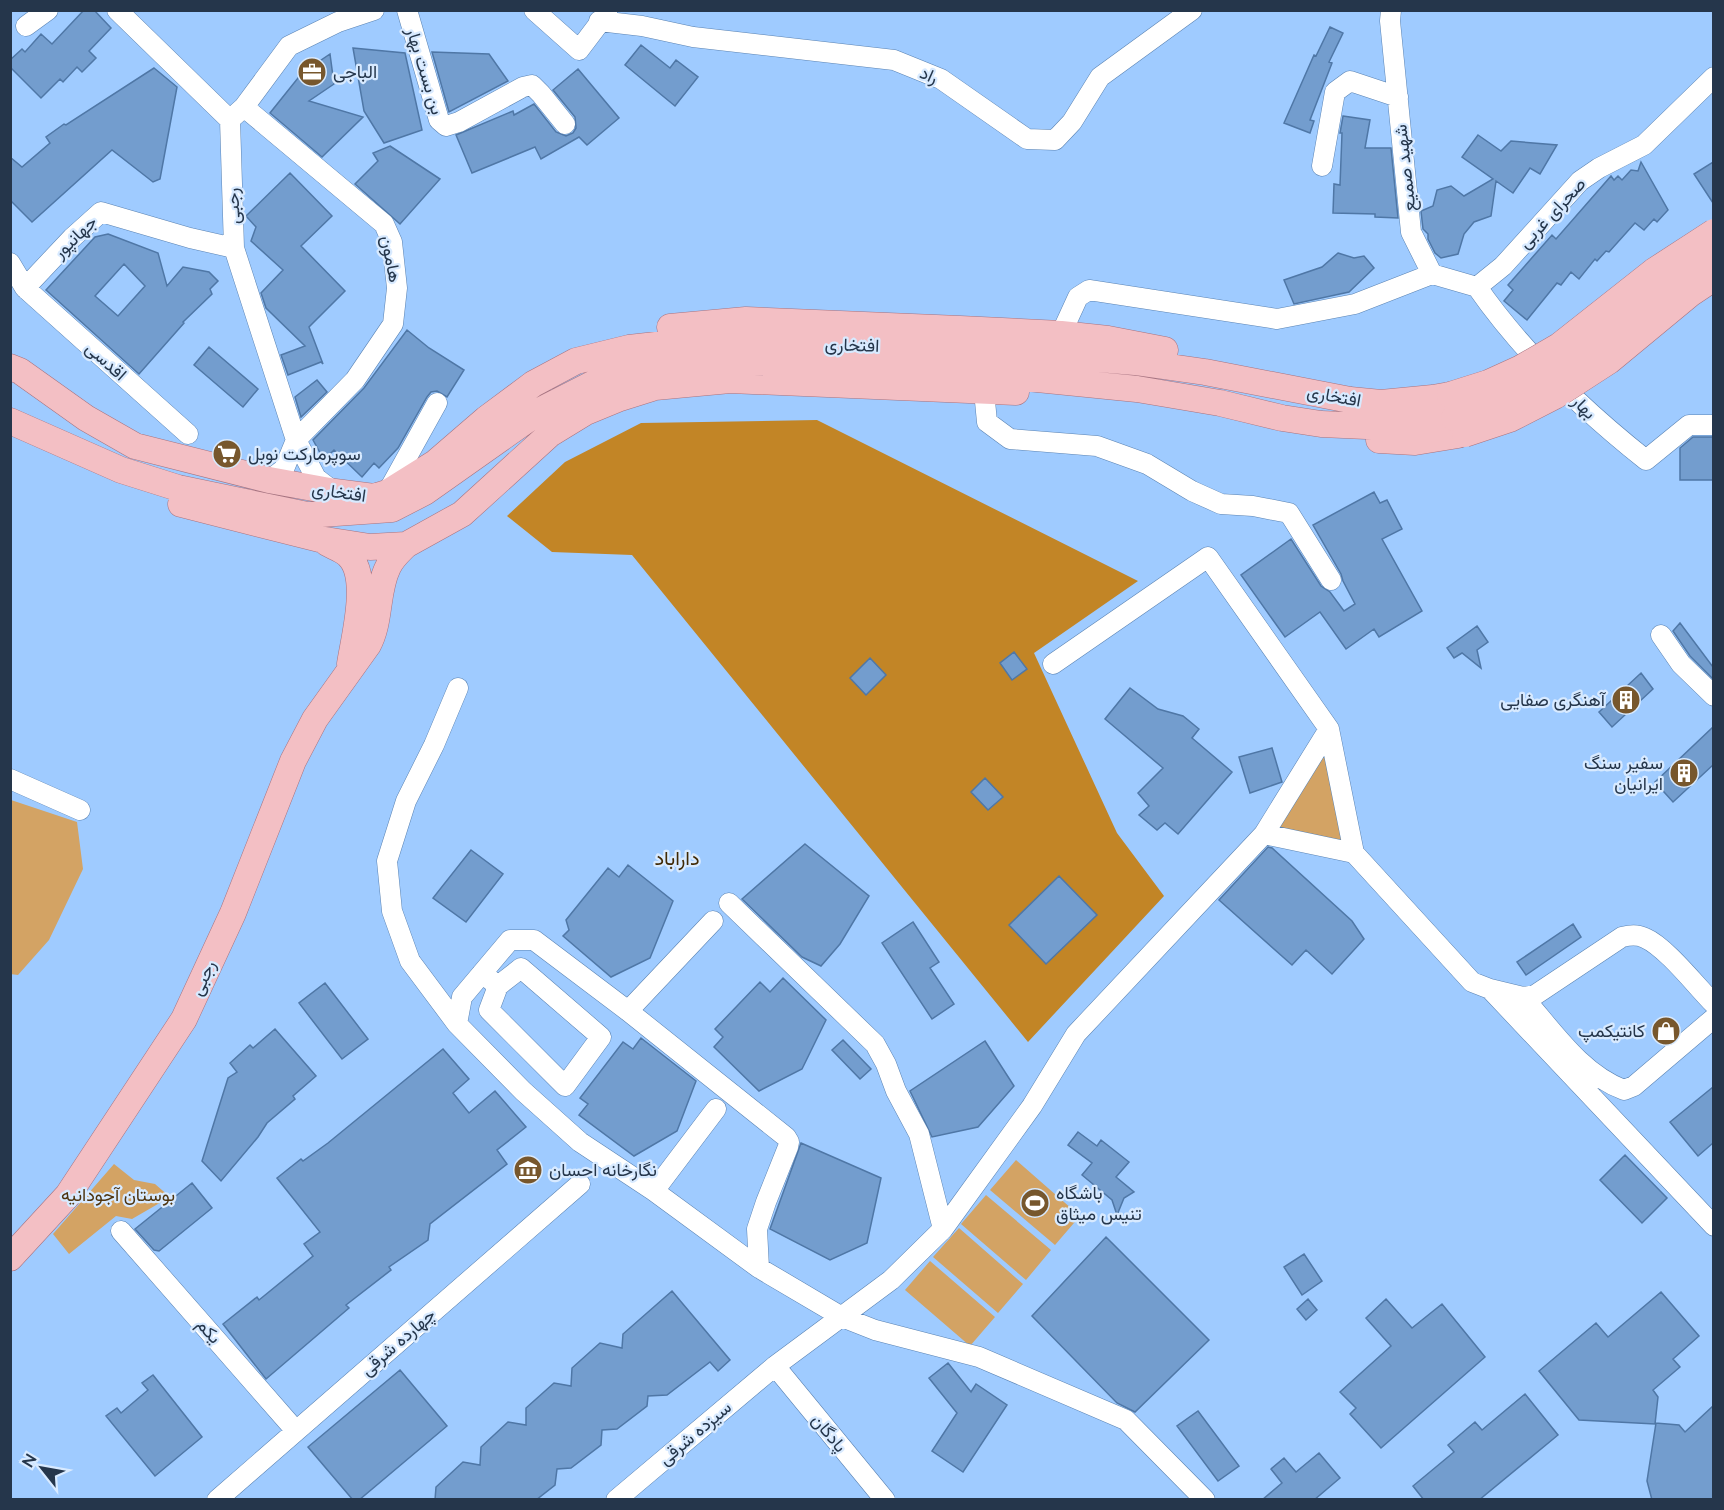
<svg xmlns="http://www.w3.org/2000/svg" width="1724" height="1510" font-family="Lato,Vazirmatn,sans-serif">
<rect width="100%" height="100%" fill="#9fcbff"/>
<!-- green -->
<path fill="#d3a364" d="M 1324,751 L 1342,841 L 1279,828 Z
M 11,800 L 77,822 L 83,869 L 49,940 L 18,975 L 10,974 Z
M 1016,1160 L 1080,1216 L 1055,1245 L 990,1190 Z
M 114,1164 L 134,1180 L 155,1184 L 170,1197 L 132,1219 L 116,1216 L 69,1254 L 53,1234 Z
M 986,1195 L 1051,1250 L 1026,1280 L 961,1224 Z
M 959,1228 L 1023,1284 L 998,1313 L 933,1257 Z
M 930,1261 L 995,1317 L 970,1346 L 905,1290 Z"/>
<!-- forest -->
<path fill="#c28526" d="M 817,420 L 1138,581 L 1034,653 L 1117,833 L 1164,896 L 1028,1042 L 632,555 L 552,552 L 507,516 L 565,462 L 641,423 Z"/>
<!-- building -->
<path fill="#739dce" stroke="#4f77a6" stroke-width="1.5" fill-rule="evenodd" d="M 84,10 L 94,10 L 111,28 L 89,51 L 96,58 L 82,72 L 77,67 L 63,82 L 60,79 L 41,98 L 10,67 L 10,60 L 22,49 L 25,52 L 41,34 L 52,44 Z
M 1330,27 L 1343,33 L 1329,62 L 1332,63 L 1310,120 L 1314,121 L 1310,133 L 1284,123 L 1314,55 L 1316,56 Z
M 641,45 L 670,68 L 676,60 L 698,77 L 675,106 L 625,65 Z
M 353,48 L 405,53 L 422,130 L 384,143 L 364,111 Z
M 432,52 L 489,54 L 508,81 L 449,112 Z
M 330,54 L 334,84 L 309,101 L 363,117 L 322,157 L 270,113 L 302,73 Z
M 154,68 L 177,87 L 160,179 L 153,182 L 112,150 L 32,222 L 10,200 L 10,157 L 22,167 L 50,143 L 46,137 L 64,124 L 66,125 Z
M 578,69 L 619,118 L 587,145 L 579,137 L 541,159 L 535,147 L 472,173 L 456,135 L 513,111 L 514,115 L 534,104 L 556,132 L 566,136 L 573,133 L 576,128 L 575,117 L 553,90 Z
M 1343,116 L 1370,120 L 1365,148 L 1391,148 L 1398,218 L 1375,217 L 1375,214 L 1333,213 L 1334,184 L 1340,185 L 1342,133 L 1340,133 Z
M 1478,135 L 1501,151 L 1511,141 L 1557,145 L 1540,174 L 1530,168 L 1513,193 L 1496,181 L 1491,216 L 1474,222 L 1464,234 L 1458,254 L 1441,258 L 1435,253 L 1428,239 L 1428,234 L 1423,229 L 1421,211 L 1433,206 L 1437,190 L 1451,186 L 1464,196 L 1493,179 L 1462,157 Z
M 390,146 L 440,179 L 400,224 L 355,184 L 378,161 L 373,153 Z
M 1641,162 L 1668,210 L 1657,222 L 1654,219 L 1644,230 L 1635,223 L 1609,252 L 1606,251 L 1597,261 L 1595,259 L 1579,279 L 1571,272 L 1561,285 L 1557,283 L 1527,320 L 1504,301 L 1513,290 L 1508,285 L 1552,235 L 1556,239 L 1611,176 L 1614,180 L 1618,176 L 1622,180 L 1631,170 L 1638,171 Z
M 1713,162 L 1713,203 L 1694,174 Z
M 290,173 L 332,216 L 301,246 L 345,291 L 309,327 L 323,364 L 321,362 L 288,375 L 281,355 L 305,346 L 266,308 L 261,293 L 283,270 L 251,241 L 256,227 L 246,216 Z
M 108,234 L 158,253 L 167,286 L 183,267 L 209,272 L 218,281 L 210,289 L 212,294 L 183,322 L 184,323 L 139,374 L 46,290 L 95,237 ZM 124,264 L 145,286 L 118,316 L 95,296 Z
M 1338,253 L 1354,258 L 1364,256 L 1374,268 L 1349,292 L 1294,304 L 1284,280 L 1322,267 Z
M 407,330 L 429,348 L 464,370 L 447,397 L 437,391 L 431,392 L 427,397 L 398,448 L 379,468 L 374,463 L 362,477 L 334,450 L 324,460 L 313,440 L 364,388 Z
M 209,347 L 258,389 L 243,407 L 194,365 Z
M 317,380 L 327,392 L 301,417 L 295,397 Z
M 1693,437 L 1713,437 L 1713,480 L 1680,480 L 1680,448 Z
M 1374,492 L 1380,503 L 1387,500 L 1402,529 L 1382,539 L 1422,611 L 1379,637 L 1374,629 L 1346,649 L 1320,612 L 1285,637 L 1241,575 L 1291,539 L 1321,586 L 1330,592 L 1344,611 L 1355,604 L 1343,581 L 1341,574 L 1313,525 Z
M 1680,623 L 1713,667 L 1713,679 L 1690,656 L 1673,631 Z
M 1477,626 L 1488,642 L 1477,650 L 1481,668 L 1462,653 L 1454,658 L 1447,648 Z
M 1014,652 L 1027,669 L 1012,680 L 1000,663 Z
M 870,658 L 886,675 L 866,695 L 850,678 Z
M 1641,673 L 1653,689 L 1612,727 L 1599,712 Z
M 1130,688 L 1158,709 L 1183,716 L 1199,729 L 1192,738 L 1232,772 L 1178,834 L 1165,823 L 1157,830 L 1139,815 L 1149,806 L 1138,793 L 1163,768 L 1105,719 Z
M 1713,727 L 1713,765 L 1673,802 L 1655,782 Z
M 1272,748 L 1282,782 L 1250,793 L 1239,757 Z
M 985,778 L 1003,797 L 988,810 L 971,792 Z
M 805,844 L 869,896 L 840,944 L 821,966 L 802,957 L 742,899 Z
M 1268,847 L 1272,848 L 1352,921 L 1364,939 L 1332,974 L 1306,950 L 1292,965 L 1219,900 Z
M 471,850 L 503,874 L 466,922 L 433,898 Z
M 628,865 L 673,901 L 650,958 L 611,977 L 563,936 L 569,930 L 566,920 L 608,868 L 619,877 Z
M 1059,876 L 1097,915 L 1046,964 L 1009,925 Z
M 913,922 L 939,962 L 930,968 L 954,1004 L 932,1019 L 882,943 Z
M 1573,924 L 1581,937 L 1526,975 L 1517,962 Z
M 783,978 L 826,1020 L 802,1069 L 759,1091 L 714,1047 L 723,1037 L 715,1029 L 760,982 L 770,992 Z
M 325,983 L 368,1039 L 342,1059 L 299,1003 Z
M 275,1029 L 316,1076 L 293,1096 L 295,1099 L 267,1123 L 258,1137 L 221,1181 L 202,1161 L 228,1078 L 237,1072 L 230,1063 L 250,1045 L 253,1048 Z
M 641,1038 L 696,1081 L 677,1131 L 634,1156 L 579,1115 L 588,1104 L 580,1098 L 623,1042 L 633,1049 Z
M 843,1040 L 871,1069 L 860,1079 L 832,1050 Z
M 985,1041 L 1014,1086 L 978,1127 L 932,1137 L 910,1091 Z
M 443,1049 L 469,1079 L 453,1093 L 469,1113 L 495,1091 L 526,1127 L 497,1150 L 507,1164 L 430,1224 L 428,1240 L 389,1267 L 391,1270 L 346,1305 L 349,1308 L 266,1379 L 223,1324 L 257,1297 L 259,1300 L 313,1256 L 304,1244 L 320,1232 L 277,1178 L 301,1159 L 303,1161 L 328,1143 Z
M 1713,1087 L 1713,1143 L 1698,1156 L 1670,1122 Z
M 1078,1132 L 1097,1146 L 1101,1140 L 1129,1162 L 1116,1177 L 1134,1192 L 1124,1198 L 1117,1215 L 1112,1200 L 1082,1175 L 1092,1163 L 1068,1145 Z
M 801,1143 L 881,1178 L 867,1243 L 830,1260 L 770,1229 Z
M 1625,1155 L 1667,1198 L 1642,1223 L 1600,1180 Z
M 192,1183 L 212,1208 L 159,1251 L 154,1250 L 135,1229 Z
M 1106,1237 L 1209,1340 L 1135,1412 L 1117,1403 L 1032,1316 Z
M 1304,1254 L 1322,1281 L 1302,1295 L 1284,1267 Z
M 672,1291 L 730,1360 L 718,1371 L 710,1362 L 667,1395 L 648,1396 L 647,1406 L 617,1429 L 602,1430 L 601,1445 L 571,1468 L 557,1469 L 555,1485 L 536,1500 L 435,1500 L 436,1487 L 463,1462 L 480,1465 L 481,1447 L 508,1422 L 526,1425 L 526,1408 L 554,1383 L 571,1386 L 572,1368 L 600,1343 L 622,1348 L 623,1334 Z
M 1661,1292 L 1699,1336 L 1673,1359 L 1680,1367 L 1653,1390 L 1658,1397 L 1655,1424 L 1579,1420 L 1539,1371 L 1596,1323 L 1608,1337 Z
M 1308,1299 L 1317,1310 L 1306,1320 L 1297,1309 Z
M 1386,1299 L 1412,1328 L 1442,1304 L 1485,1357 L 1381,1448 L 1350,1414 L 1356,1408 L 1340,1392 L 1391,1346 L 1366,1318 Z
M 948,1363 L 971,1392 L 976,1384 L 1007,1405 L 963,1472 L 932,1451 L 957,1413 L 929,1378 Z
M 400,1370 L 447,1426 L 359,1500 L 353,1500 L 308,1447 Z
M 153,1375 L 202,1437 L 155,1476 L 106,1416 L 117,1408 L 121,1413 L 148,1390 L 142,1383 Z
M 1525,1394 L 1558,1435 L 1479,1500 L 1424,1500 L 1413,1486 L 1454,1452 L 1448,1445 L 1475,1422 L 1482,1430 Z
M 1713,1406 L 1713,1500 L 1652,1500 L 1647,1481 L 1656,1423 L 1679,1425 L 1685,1432 Z
M 1198,1411 L 1239,1466 L 1218,1481 L 1177,1426 Z
M 1319,1453 L 1340,1478 L 1314,1500 L 1262,1500 L 1282,1483 L 1271,1469 L 1284,1458 L 1296,1472 Z"/>
<g fill="none" stroke-linecap="round" stroke-linejoin="round">
<!-- minor casing -->
<g stroke="#5a83b3" stroke-width="21">
<path id="minor" d="M 117,10 L 230,120 L 234,248 L 296,440 L 316,478 L 333,491
M 407,10 L 439,120 L 446,126 L 459,122 L 523,87 L 532,85 L 541,94 L 565,124
M 534,10 L 579,50 L 607,13
M 1391,10 L 1390,21 L 1411,232 L 1432,274 L 1477,287
M 599,21 L 642,26 L 693,37 L 894,60 L 941,79 L 1027,139 L 1055,140 L 1072,122 L 1100,77 L 1192,10
M 26,26 L 48,10
M 244,107 L 384,224 L 392,242 L 397,288 L 393,324 L 355,380 L 296,440 L 284,469 L 269,480
M 234,116 L 244,107 L 289,46 L 338,22 L 374,10
M 1322,166 L 1335,92 L 1350,81 L 1398,97
M 10,263 L 25,288 L 72,238 L 101,212 L 190,238 L 234,248
M 1477,287 C 1523,353 1583,410 1646,460 L 1689,425 L 1714,425
M 1477,287 L 1503,266 L 1580,181 L 1599,168 L 1644,145 L 1714,77
M 25,288 L 188,434
M 1061,334 L 1078,297 L 1089,290 L 1277,319 L 1355,304 L 1432,274
M 984,391 L 987,422 L 1010,439 L 1097,446 L 1147,464 L 1192,491 L 1221,504 L 1253,506 L 1289,513 L 1331,580
M 387,493 L 437,403
M 1661,635 L 1681,664 L 1714,696
M 1053,664 L 1208,557 L 1329,729 L 1354,853 L 1472,982 L 1490,989 L 1714,1226
M 458,688 L 434,745 L 406,801 L 387,861 L 392,911 L 410,961 L 457,1024 L 523,1091 L 580,1142 L 654,1191 L 759,1268 L 842,1317 L 875,1330 L 979,1357 L 1126,1420 L 1205,1500
M 1329,729 L 1264,834 L 1354,853
M 10,779 L 80,810
M 729,903 L 875,1044 L 886,1064 L 896,1091 L 919,1134 L 943,1229
M 482,973 L 498,986 L 521,968 L 601,1037 L 565,1086 L 489,1010 L 498,986
M 1490,989 L 1523,997 L 1535,995 L 1622,937 C 1630,935 1637,934 1645,938 C 1666,947 1697,987 1714,1004
M 1523,997 C 1553,1031 1581,1074 1624,1090 L 1634,1086 L 1714,1018
M 628,1011 L 713,921
M 457,1024 L 462,997 L 510,940 L 534,940 L 628,1011 L 786,1137 L 789,1142 L 788,1147 L 766,1202 L 757,1229 L 759,1268
M 654,1191 L 716,1109
M 121,1231 L 296,1431
M 775,1366 L 885,1500
M 217,1500 L 580,1184
M 616,1500 L 775,1366 L 891,1280 L 943,1229 L 1032,1106 L 1076,1034 L 1264,834"/>
</g>
<!-- major casing -->
<g stroke="#a67380" stroke-width="27">
<path id="major" d="M 670,327 L 746,320 L 960,329 L 1061,334 L 1108,339 L 1165,350
M 10,367 L 20,371 L 86,418 L 135,446 L 269,480 L 335,492 L 374,497 L 387,493 L 435,463 L 486,419 L 533,384 L 576,361 L 629,348 L 692,341 L 963,348 L 1135,362 L 1205,372 L 1350,400 L 1381,403 L 1433,398 L 1450,395
M 10,421 L 121,470 L 178,488 L 307,515 L 392,509 L 425,492 L 541,410 L 594,383 L 646,368 L 733,363 L 813,361 L 896,365 L 1137,389 L 1220,403 L 1282,418 L 1321,424 L 1389,427 L 1454,418
M 1379,440 L 1415,442 L 1458,435
M 181,504 L 319,539 L 370,547 L 406,545 L 462,514 L 550,434 L 586,412 L 620,398 L 655,387 L 730,380 L 1016,392
M 327,543 C 334,547 343,550 348,555 C 371,576 354,637 350,664
M 10,1258 L 68,1195 L 184,1019 L 233,913 L 293,761 L 315,719 L 368,645 C 381,621 376,591 388,567 C 392,558 399,552 406,545"/>
</g>
<!-- minor -->
<use href="#minor" stroke="#fff" stroke-width="20"/>
<!-- major -->
<use href="#major" stroke="#f3bfc4" stroke-width="26"/>
<!-- major-bridge casing -->
<g stroke="#a67380" stroke-width="27" stroke-linecap="butt">
<path id="major-bridge" d="M 1450,395 L 1488,383 L 1521,368 L 1559,346 L 1654,271 L 1714,232
M 1454,418 L 1515,397 L 1544,381 L 1640,307 L 1695,266 L 1714,254
M 1465,434 L 1510,419 L 1555,396 L 1609,361 L 1690,294 L 1714,278"/>
</g>
<!-- major-bridge -->
<use href="#major-bridge" stroke="#f3bfc4" stroke-width="26"/>
</g>
<!-- icons -->
<defs>
<g id="office-disc" transform="scale(1.5)"><circle r="9.5" fill="#77572d" stroke="#d8eaff"/><path d="M-6-3h4V-5.5h4V-3h4V5H-6ZM-1-4.5V-3h2v-1.5ZM-6 0V1H6V0Z" fill="#fff"/></g>
<g id="supermarket-disc" transform="scale(1.5)"><circle r="9.5" fill="#77572d" stroke="#d8eaff"/><path d="M-6-5.5h2.5l.6 2H6L4.5 2H-2.5L-4.4-4H-6ZM-1.5 3.2a1.3 1.3 0 1 0 .1 0ZM3 3.2a1.3 1.3 0 1 0 .1 0Z" fill="#fff"/></g>
<g id="building-disc" transform="scale(1.5)"><circle r="9.5" fill="#77572d" stroke="#d8eaff"/><path d="M-4-6H4V6H1V3H-1V6H-4ZM-2.5-4.3h1.7v1.8h-1.7ZM.8-4.3h1.7v1.8H.8ZM-2.5-1h1.7V.8h-1.7ZM.8-1h1.7V.8H.8Z" fill="#fff"/></g>
<g id="shop-disc" transform="scale(1.5)"><circle r="9.5" fill="#77572d" stroke="#d8eaff"/><path d="M-5-2.5h2.3a2.7 3.5 0 0 1 5.4 0H5L5.5 6h-11ZM-1.5-2.5h3a1.5 2.3 0 0 0-3 0Z" fill="#fff"/></g>
<g id="museum-disc" transform="scale(1.5)"><circle r="9.5" fill="#77572d" stroke="#d8eaff"/><path d="M0-6L6-3V-2H-6V-3ZM-5-1h2V3h-2ZM-1-1h2V3h-2ZM3-1h2V3H3ZM-6 4H6V6H-6Z" fill="#fff"/></g>
<g id="stadium-disc" transform="scale(1.5)"><circle r="9.5" fill="#77572d" stroke="#d8eaff"/><path d="M0-5a6.5 5 0 1 0 0 10a6.5 5 0 1 0 0-10ZM-3.5-1.8h7v3.6h-7Z" fill="#fff"/></g>
</defs>
<g fill-rule="evenodd">
<use href="#office-disc" x="312" y="72"/>
<use href="#supermarket-disc" x="227" y="454"/>
<use href="#building-disc" x="1626" y="700"/>
<use href="#building-disc" x="1684" y="773"/>
<use href="#shop-disc" x="1666" y="1031"/>
<use href="#museum-disc" x="528" y="1170"/>
<use href="#stadium-disc" x="1035" y="1203"/>
</g>
<g text-anchor="middle" stroke-width="4.5" stroke-linejoin="round" paint-order="stroke">
<!-- street labels -->
<g font-size="18" fill="#25364b" stroke="#d8eaff">
<text transform="translate(425 71) rotate(73)" y="6">بن بست بهار</text>
<text transform="translate(929 75) rotate(24)" y="6">راد</text>
<text transform="translate(1405 168) rotate(-96)" y="6">شهید صمیع</text>
<text transform="translate(233 206) rotate(-92)" y="6">رجبی</text>
<text transform="translate(1552 213) rotate(-47)" y="6">صحرای غربی</text>
<text transform="translate(75 237) rotate(-44)" y="6">جهانپور</text>
<text transform="translate(391 259) rotate(79)" y="6">هامون</text>
<text transform="translate(852 345) rotate(2)" y="6">افتخاری</text>
<text transform="translate(106 361) rotate(42)" y="6">اقدسی</text>
<text transform="translate(1334 396) rotate(10)" y="6">افتخاری</text>
<text transform="translate(1584 407) rotate(45)" y="6">بهار</text>
<text transform="translate(339 492) rotate(8)" y="6">افتخاری</text>
<text transform="translate(203 978) rotate(-65)" y="6">رجبی</text>
<text transform="translate(209 1331) rotate(49)" y="6">یکم</text>
<text transform="translate(398 1342) rotate(-41)" y="6">چهارده شرقی</text>
<text transform="translate(695 1433) rotate(-40)" y="6">سیزده شرقی</text>
<text transform="translate(829 1433) rotate(50)" y="6">پادگان</text>
</g>
<!-- poi labels -->
<g font-size="18" fill="#25364b" stroke="#d8eaff" text-anchor="start">
<text x="333" y="78">الباجی</text>
<text x="248" y="460">سوپرمارکت نوبل</text>
<text x="1605" y="706" text-anchor="end">آهنگری صفایی</text>
<text x="1663" y="769" text-anchor="end">سفیر سنگ<tspan x="1663" dy="21">ایرانیان</tspan></text>
<text x="1645" y="1037" text-anchor="end">کانتیکمپ</text>
<text x="549" y="1176">نگارخانه احسان</text>
<text x="1056" y="1199">باشگاه<tspan x="1056" dy="21">تنيس ميثاق</tspan></text>
</g>
<!-- park labels -->
<g font-size="18" fill="#4e340f" stroke="#d8eaff">
<text x="118" y="1201">بوستان آجودانیه</text>
</g>
<!-- neighbourhood labels -->
<g font-size="20" fill="#402904" stroke="#d8eaff">
<text x="677" y="865">داراباد</text>
</g>
</g>
<!-- border -->
<rect width="1724" height="1510" fill="none" stroke="#25364b" stroke-width="24"/>
<!-- north arrow -->
<g transform="translate(42 1468) rotate(301)" stroke="#d8eaff" stroke-width="4.5" paint-order="stroke">
<path d="M0-4.5L10 22L0 15L-10 22Z" fill="#25364b"/>
<text y="-9" font-size="16" font-weight="bold" text-anchor="middle" fill="#25364b">N</text>
</g>
</svg>
